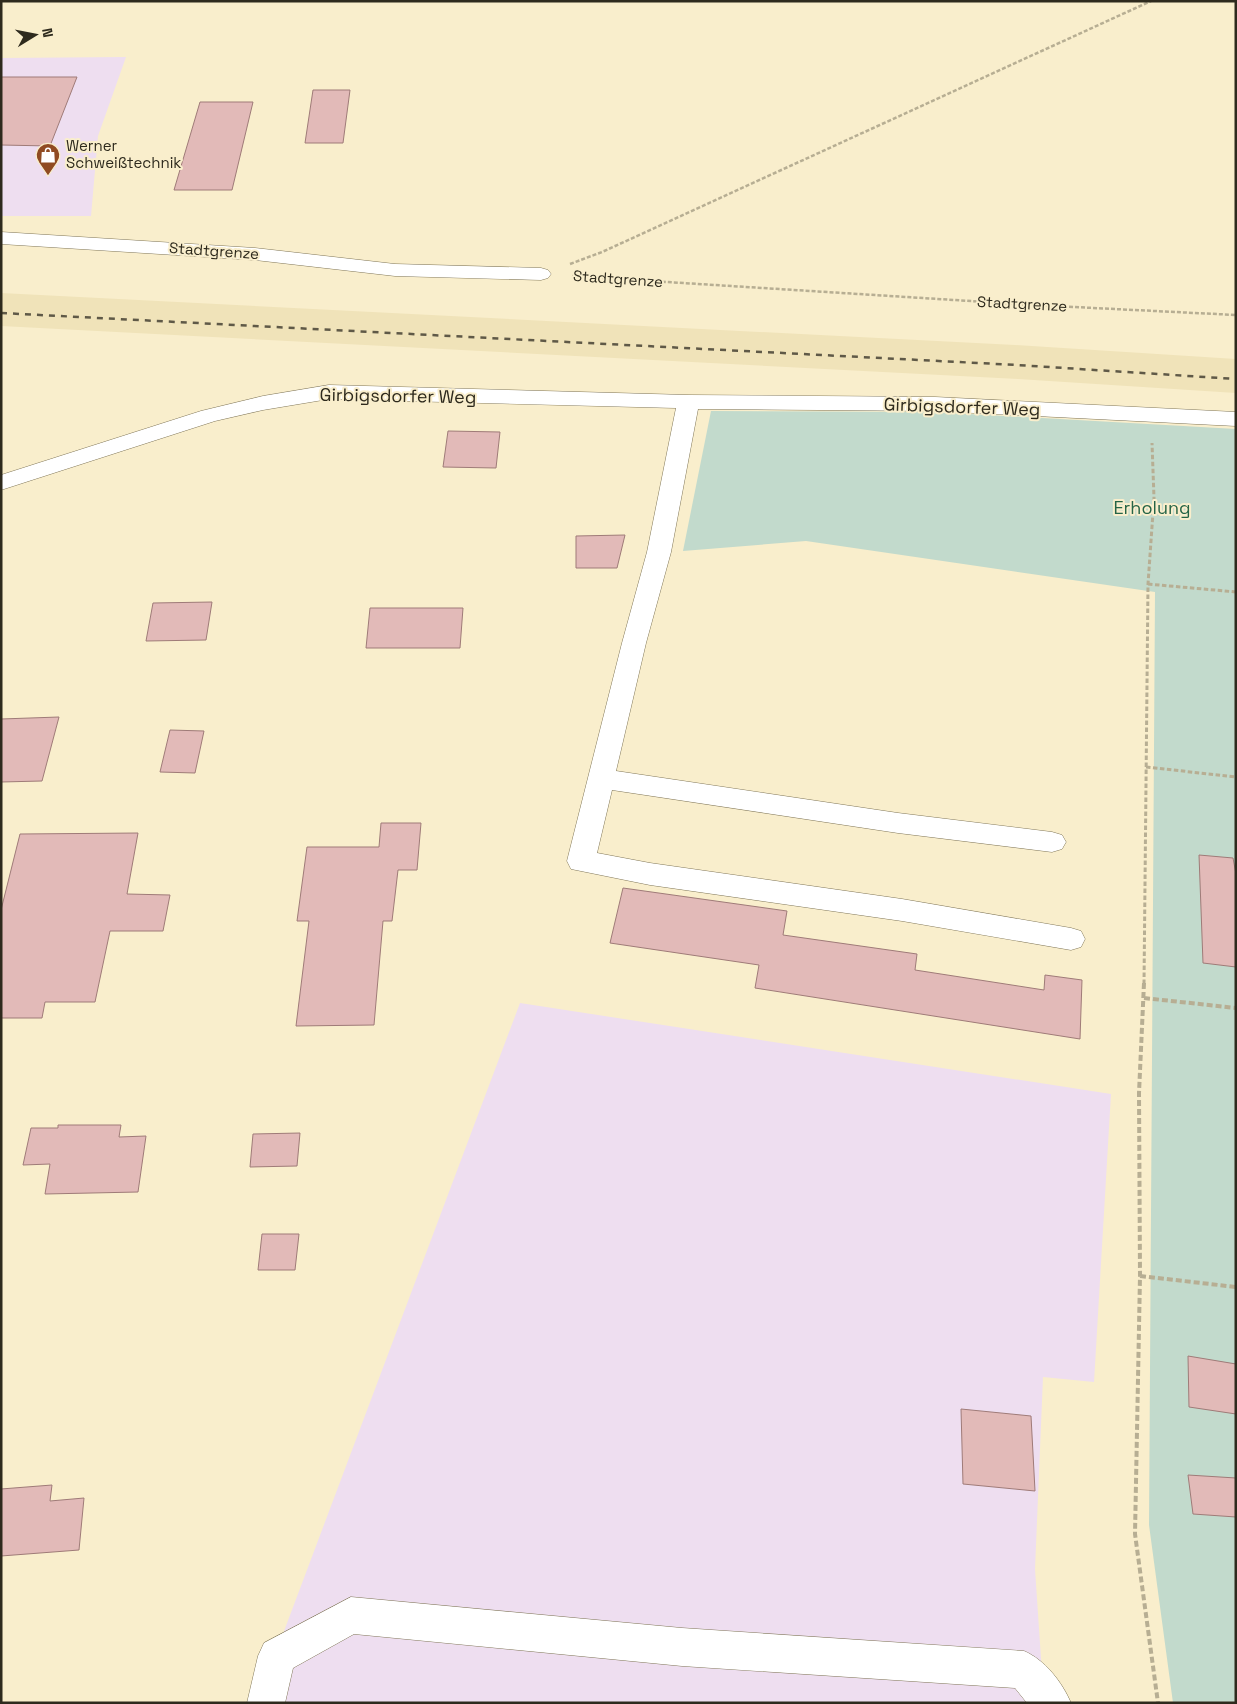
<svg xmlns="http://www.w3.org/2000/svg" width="1237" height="1704" font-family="'Space Grotesk',sans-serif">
<rect width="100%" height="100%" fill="#f9eecc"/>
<!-- commercial -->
<path fill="#eedef0" d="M 126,57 L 98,136 L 91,216 L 1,216 L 1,58 Z
M 520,1003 L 1111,1094 L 1094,1382 L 1043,1377 L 1035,1569 L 1044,1703 L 257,1703 Z"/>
<!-- built -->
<path fill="#f0e3b9" d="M 1,293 L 1015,345 L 1236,359 L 1236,393 L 1018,379 L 1,326 Z"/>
<!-- green -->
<path fill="#c2dacc" d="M 711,411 L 935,412 L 1236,429 L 1236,1703 L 1173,1703 L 1149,1525 L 1155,592 L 806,541 L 683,551 Z"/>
<!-- building -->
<path fill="#e2bab8" stroke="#9f7b78" d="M 1,77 L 77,77 L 50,146 L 1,145 Z
M 313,90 L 350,90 L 343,143 L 305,143 Z
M 200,102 L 253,102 L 232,190 L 174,190 Z
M 448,431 L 500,432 L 496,468 L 443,467 Z
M 625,535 L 617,568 L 576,568 L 576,536 Z
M 212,602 L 206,640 L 146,641 L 153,603 Z
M 370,608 L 463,608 L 460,648 L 366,648 Z
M 59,717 L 42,781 L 1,782 L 1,719 Z
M 170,730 L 204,731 L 195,773 L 160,772 Z
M 381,823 L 421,823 L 417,870 L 398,870 L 392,921 L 383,921 L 374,1025 L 296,1026 L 309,921 L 297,921 L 307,847 L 379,847 Z
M 138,833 L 127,894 L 170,895 L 163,931 L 110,931 L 95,1002 L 45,1002 L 42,1018 L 1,1018 L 1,910 L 20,834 Z
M 1199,855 L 1233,858 L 1236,874 L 1236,967 L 1203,963 Z
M 623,888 L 787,911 L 783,935 L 917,954 L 915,970 L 1044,990 L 1045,975 L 1082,980 L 1080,1039 L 755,988 L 759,965 L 610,943 Z
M 58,1125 L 121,1125 L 119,1137 L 146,1136 L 138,1192 L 45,1194 L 50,1164 L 23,1165 L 31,1128 L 58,1128 Z
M 300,1133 L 297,1166 L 250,1167 L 253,1134 Z
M 262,1234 L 299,1234 L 295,1270 L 258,1270 Z
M 1188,1356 L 1236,1364 L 1236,1414 L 1189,1407 Z
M 961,1409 L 1031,1416 L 1035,1491 L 963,1484 Z
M 1188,1475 L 1236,1478 L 1236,1517 L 1193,1514 Z
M 52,1485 L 50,1501 L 84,1498 L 79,1550 L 1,1556 L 1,1489 Z"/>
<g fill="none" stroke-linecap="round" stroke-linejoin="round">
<!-- minor casing -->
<g stroke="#817759" stroke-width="1">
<path id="minor" d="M 1,232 L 255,248 L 395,264 L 541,268 L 548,270 L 551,274 L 548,278 L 541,280 L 395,276 L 255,260 L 1,244 Z
M 329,385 L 688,395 L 935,397 L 1236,412 L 1236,426 L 935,411 L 698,409 L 671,552 L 646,643 L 616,771 L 898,813 L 1052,832 L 1062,835 L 1066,842 L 1062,849 L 1052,852 L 898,833 L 612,790 L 597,853 L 650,863 L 902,899 L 1071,928 L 1081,931 L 1085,939 L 1081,947 L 1071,950 L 902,921 L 650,885 L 571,869 L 567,861 L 622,643 L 647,552 L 676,408 L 329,399 L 263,410 L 215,421 L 1,490 L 1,475 L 201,411 L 263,396 Z
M 351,1597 L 682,1628 L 1024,1651 C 1045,1660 1062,1682 1071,1703 L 1027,1703 L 1015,1688 L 682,1666 L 354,1634 L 293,1668 L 285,1703 L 247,1703 L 258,1656 L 264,1643 Z"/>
</g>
<!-- path-far2 -->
<path stroke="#b7ae93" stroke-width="2.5" stroke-dasharray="4 2" stroke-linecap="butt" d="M 570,264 L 602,252 L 1151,1
M 572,276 L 1033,305 L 1236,315"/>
<!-- path-far1 -->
<path stroke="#b7ae93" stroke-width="3" stroke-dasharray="4.5 2.5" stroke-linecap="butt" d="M 1148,584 L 1236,592
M 1146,767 L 1236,777
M 1144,984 L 1148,584 L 1154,498 L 1152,443"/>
<!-- path -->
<path stroke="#b7ae93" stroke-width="4" stroke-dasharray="6 3" stroke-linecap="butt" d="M 1144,983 L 1139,1093 L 1140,1276 L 1135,1534 L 1158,1703
M 1144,998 L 1236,1008
M 1140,1276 L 1236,1287"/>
<!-- minor -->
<use href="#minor" fill="#fff" fill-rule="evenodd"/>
<!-- rail -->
<path stroke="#5f5947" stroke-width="2.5" stroke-dasharray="6 6" stroke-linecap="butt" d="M 1,313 L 1017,365 L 1236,379"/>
</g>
<!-- icons -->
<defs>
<g id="shop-pin" transform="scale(1.25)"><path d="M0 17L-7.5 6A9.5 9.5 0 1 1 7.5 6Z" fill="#904b22" stroke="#f9eecc"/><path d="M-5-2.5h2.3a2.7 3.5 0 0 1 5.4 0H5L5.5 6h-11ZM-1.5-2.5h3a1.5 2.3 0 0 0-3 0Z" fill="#fff"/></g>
</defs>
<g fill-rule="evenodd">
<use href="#shop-pin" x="48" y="155"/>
</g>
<g text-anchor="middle" stroke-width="4" stroke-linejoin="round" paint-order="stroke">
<!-- far-poi labels -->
<g font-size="15" fill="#2e2a1d" stroke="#f9eecc" text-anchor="start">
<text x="66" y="151">Werner<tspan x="66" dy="17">Schweißtechnik</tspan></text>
</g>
<!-- far-street labels -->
<g font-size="15" fill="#2e2a1d" stroke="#f9eecc">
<text transform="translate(214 251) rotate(4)" y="5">Stadtgrenze</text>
<text transform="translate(618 279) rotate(4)" y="5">Stadtgrenze</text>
<text transform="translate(1022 304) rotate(3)" y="5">Stadtgrenze</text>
</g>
<!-- street labels -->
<g font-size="18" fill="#2e2a1d" stroke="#f9eecc">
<text transform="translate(398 396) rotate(1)" y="6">Girbigsdorfer Weg</text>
<text transform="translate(962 407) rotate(2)" y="6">Girbigsdorfer Weg</text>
</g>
<!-- park labels -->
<g font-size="18" fill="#256446" stroke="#f9eecc">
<text x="1152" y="514">Erholung</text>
</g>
</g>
<!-- border -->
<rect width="1237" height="1704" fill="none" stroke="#2e2a1d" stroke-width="5"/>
<!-- north arrow -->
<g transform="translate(35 35) rotate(80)" stroke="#f9eecc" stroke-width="4" paint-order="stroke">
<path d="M0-4L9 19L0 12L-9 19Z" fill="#2e2a1d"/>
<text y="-8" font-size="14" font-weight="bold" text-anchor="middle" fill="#2e2a1d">N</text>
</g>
</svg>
